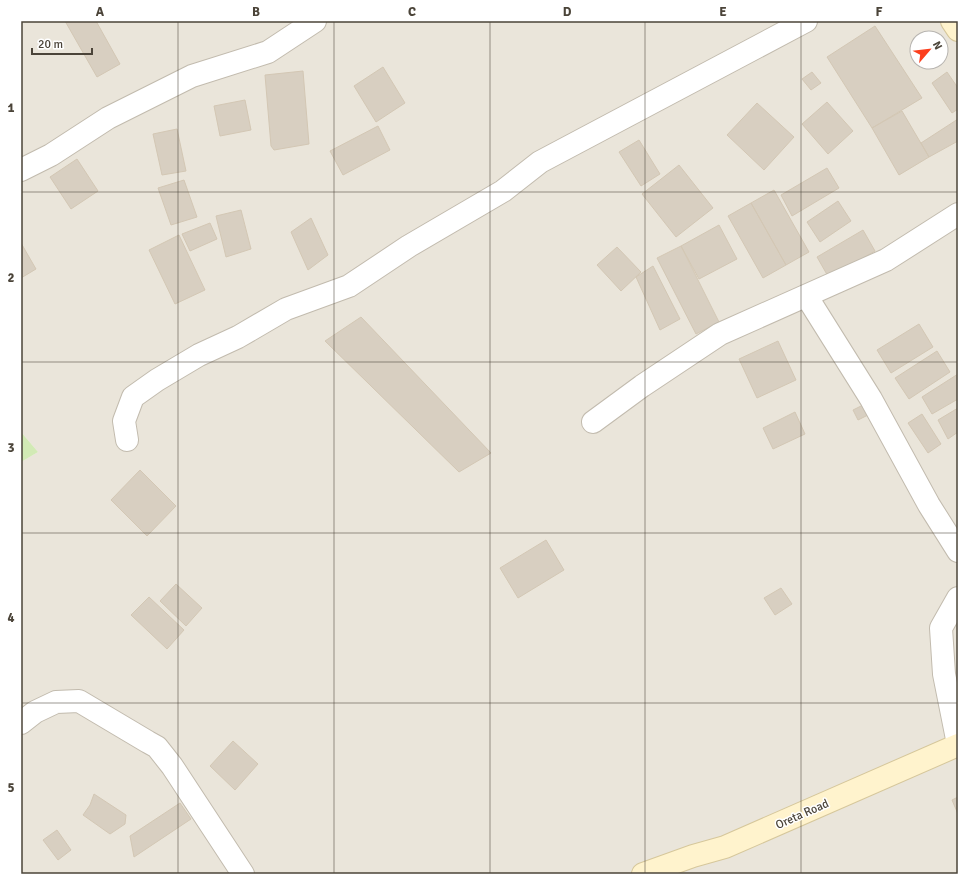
<svg xmlns="http://www.w3.org/2000/svg" width="979" height="895" font-family="Signika,sans-serif">
<rect width="100%" height="100%" fill="#f6f3ec"/>
<!-- residential -->
<path fill="#eae5da" fill-rule="evenodd" d="M 21,21 L 958,21 L 958,874 L 21,874 L 21,462 L 38,452 L 21,432 ZM 917,38 L 941,38 L 941,62 L 917,62 Z"/>
<!-- green -->
<path fill="#d2eab5" d="M 21,432 L 38,452 L 21,462 Z"/>
<!-- building -->
<path fill="#d8cfc1" stroke="#d3c7b4" d="M 65,21 L 96,21 L 120,64 L 97,77 Z
M 875,26 L 922,98 L 872,128 L 827,57 Z
M 383,67 L 405,103 L 376,122 L 354,86 Z
M 303,71 L 309,144 L 274,150 L 271,146 L 265,75 Z
M 812,72 L 821,83 L 811,90 L 802,79 Z
M 947,72 L 958,88 L 958,109 L 952,113 L 932,83 Z
M 245,100 L 251,130 L 220,136 L 214,106 Z
M 827,102 L 853,131 L 828,154 L 802,124 Z
M 757,103 L 794,137 L 764,170 L 727,135 Z
M 902,111 L 929,157 L 899,175 L 872,128 Z
M 958,119 L 958,141 L 929,157 L 921,143 Z
M 378,126 L 390,150 L 343,175 L 330,151 Z
M 177,129 L 186,171 L 162,175 L 153,134 Z
M 639,140 L 660,174 L 641,186 L 619,152 Z
M 77,159 L 98,191 L 71,209 L 50,177 Z
M 679,165 L 713,208 L 676,237 L 642,194 Z
M 827,168 L 839,188 L 792,216 L 781,195 Z
M 184,180 L 197,217 L 171,225 L 158,188 Z
M 774,190 L 809,252 L 786,265 L 751,203 Z
M 838,201 L 851,221 L 820,242 L 807,222 Z
M 751,203 L 786,265 L 763,278 L 728,216 Z
M 241,210 L 251,249 L 226,257 L 216,216 Z
M 311,218 L 328,255 L 308,270 L 291,232 Z
M 210,223 L 217,239 L 190,251 L 182,234 Z
M 719,225 L 737,259 L 699,279 L 681,246 Z
M 863,230 L 875,251 L 829,278 L 817,257 Z
M 179,235 L 205,290 L 175,304 L 149,250 Z
M 21,243 L 36,269 L 21,278 Z
M 681,246 L 719,322 L 696,334 L 657,258 Z
M 617,247 L 641,272 L 621,291 L 597,265 Z
M 653,266 L 680,319 L 660,330 L 636,277 Z
M 361,317 L 491,453 L 459,472 L 325,341 Z
M 919,324 L 933,347 L 891,373 L 877,350 Z
M 778,341 L 796,380 L 757,398 L 739,359 Z
M 937,351 L 950,372 L 909,399 L 895,378 Z
M 958,374 L 958,399 L 932,414 L 922,397 Z
M 867,403 L 872,413 L 858,420 L 853,410 Z
M 958,408 L 958,432 L 948,439 L 938,420 Z
M 795,412 L 805,434 L 773,449 L 763,428 Z
M 922,414 L 941,444 L 928,453 L 908,423 Z
M 140,470 L 176,506 L 147,536 L 111,500 Z
M 546,540 L 564,570 L 518,598 L 500,568 Z
M 176,584 L 202,608 L 186,626 L 160,601 Z
M 781,588 L 792,604 L 775,615 L 764,598 Z
M 149,597 L 184,630 L 167,649 L 131,615 Z
M 233,741 L 258,764 L 235,790 L 210,766 Z
M 94,794 L 126,815 L 125,824 L 110,834 L 83,815 L 90,805 Z
M 958,797 L 958,814 L 952,800 Z
M 180,803 L 191,819 L 134,857 L 130,836 Z
M 57,830 L 71,850 L 58,860 L 43,840 Z"/>
<g fill="none" stroke-linecap="round" stroke-linejoin="round">
<!-- street casing -->
<g stroke="#c2bbae" stroke-width="24">
<path id="street" d="M 21,170 L 51,155 L 108,118 L 192,76 L 268,52 L 315,21
M 807,297 L 871,399 L 929,505 L 958,551
M 593,422 L 642,386 L 720,334 L 886,260 L 958,214
M 127,440 L 124,421 L 133,397 L 157,380 L 199,355 L 238,337 L 286,309 L 349,286 L 409,246 L 503,191 L 540,162 L 806,21
M 958,598 L 941,628 L 944,674 L 958,744
M 21,723 L 35,712 L 56,702 L 79,701 L 148,742 L 157,747 L 172,766 L 243,874"/>
</g>
<!-- secondary casing -->
<g stroke="#d6c79b" stroke-width="24">
<path id="secondary" d="M 952,21 L 958,30
M 643,874 L 693,856 L 725,847 L 958,745"/>
</g>
<!-- street -->
<use href="#street" stroke="#fff" stroke-width="22"/>
<!-- secondary -->
<use href="#secondary" stroke="#fff3cd" stroke-width="22"/>
</g>
<!-- grid -->
<path fill="none" stroke="#4b4439" stroke-width="1" stroke-opacity="0.55" d="M 178,21 L 178,874M 334,21 L 334,874M 490,21 L 490,874M 645,21 L 645,874M 801,21 L 801,874M 21,192 L 958,192M 21,362 L 958,362M 21,533 L 958,533M 21,703 L 958,703"/>
<g text-anchor="middle" stroke-width="3" stroke-linejoin="round" paint-order="stroke">
<!-- street labels -->
<g font-size="12" fill="#4b4439" stroke="#fff">
<text transform="translate(802 814) rotate(-24)" y="4">Oreta Road</text>
</g>
</g>
<!-- border -->
<rect width="979" height="895" fill="none" stroke="#ffffff" stroke-width="44"/>
<!-- north arrow -->
<g transform="translate(929 50) rotate(62)"><circle r="19" fill="#ffffff" stroke="#b7b4b0"/>
<path d="M0-3L7 15L0 10L-7 15Z" fill="#fc3f1d"/>
<text y="-6" font-size="11" font-weight="bold" text-anchor="middle" fill="#4b4439">N</text>
</g>
<!-- scale -->
<path d="M32 48v6h60v-6" fill="none" stroke="#4b4439" stroke-width="2"/>
<text x="38" y="48" font-size="12" fill="#4b4439" stroke="#ffffff" stroke-width="3" paint-order="stroke">20 m</text>
<rect x="22" y="22" width="935" height="851" fill="none" stroke="#4b4439" stroke-width="1.5"/>
<g font-size="13" text-anchor="middle" font-weight="bold" fill="#4b4439">
<text x="100" y="16">A</text>
<text x="256" y="16">B</text>
<text x="412" y="16">C</text>
<text x="567" y="16">D</text>
<text x="723" y="16">E</text>
<text x="879" y="16">F</text>
<text x="11" y="112">1</text>
<text x="11" y="282">2</text>
<text x="11" y="452">3</text>
<text x="11" y="622">4</text>
<text x="11" y="792">5</text>
</g>
</svg>
